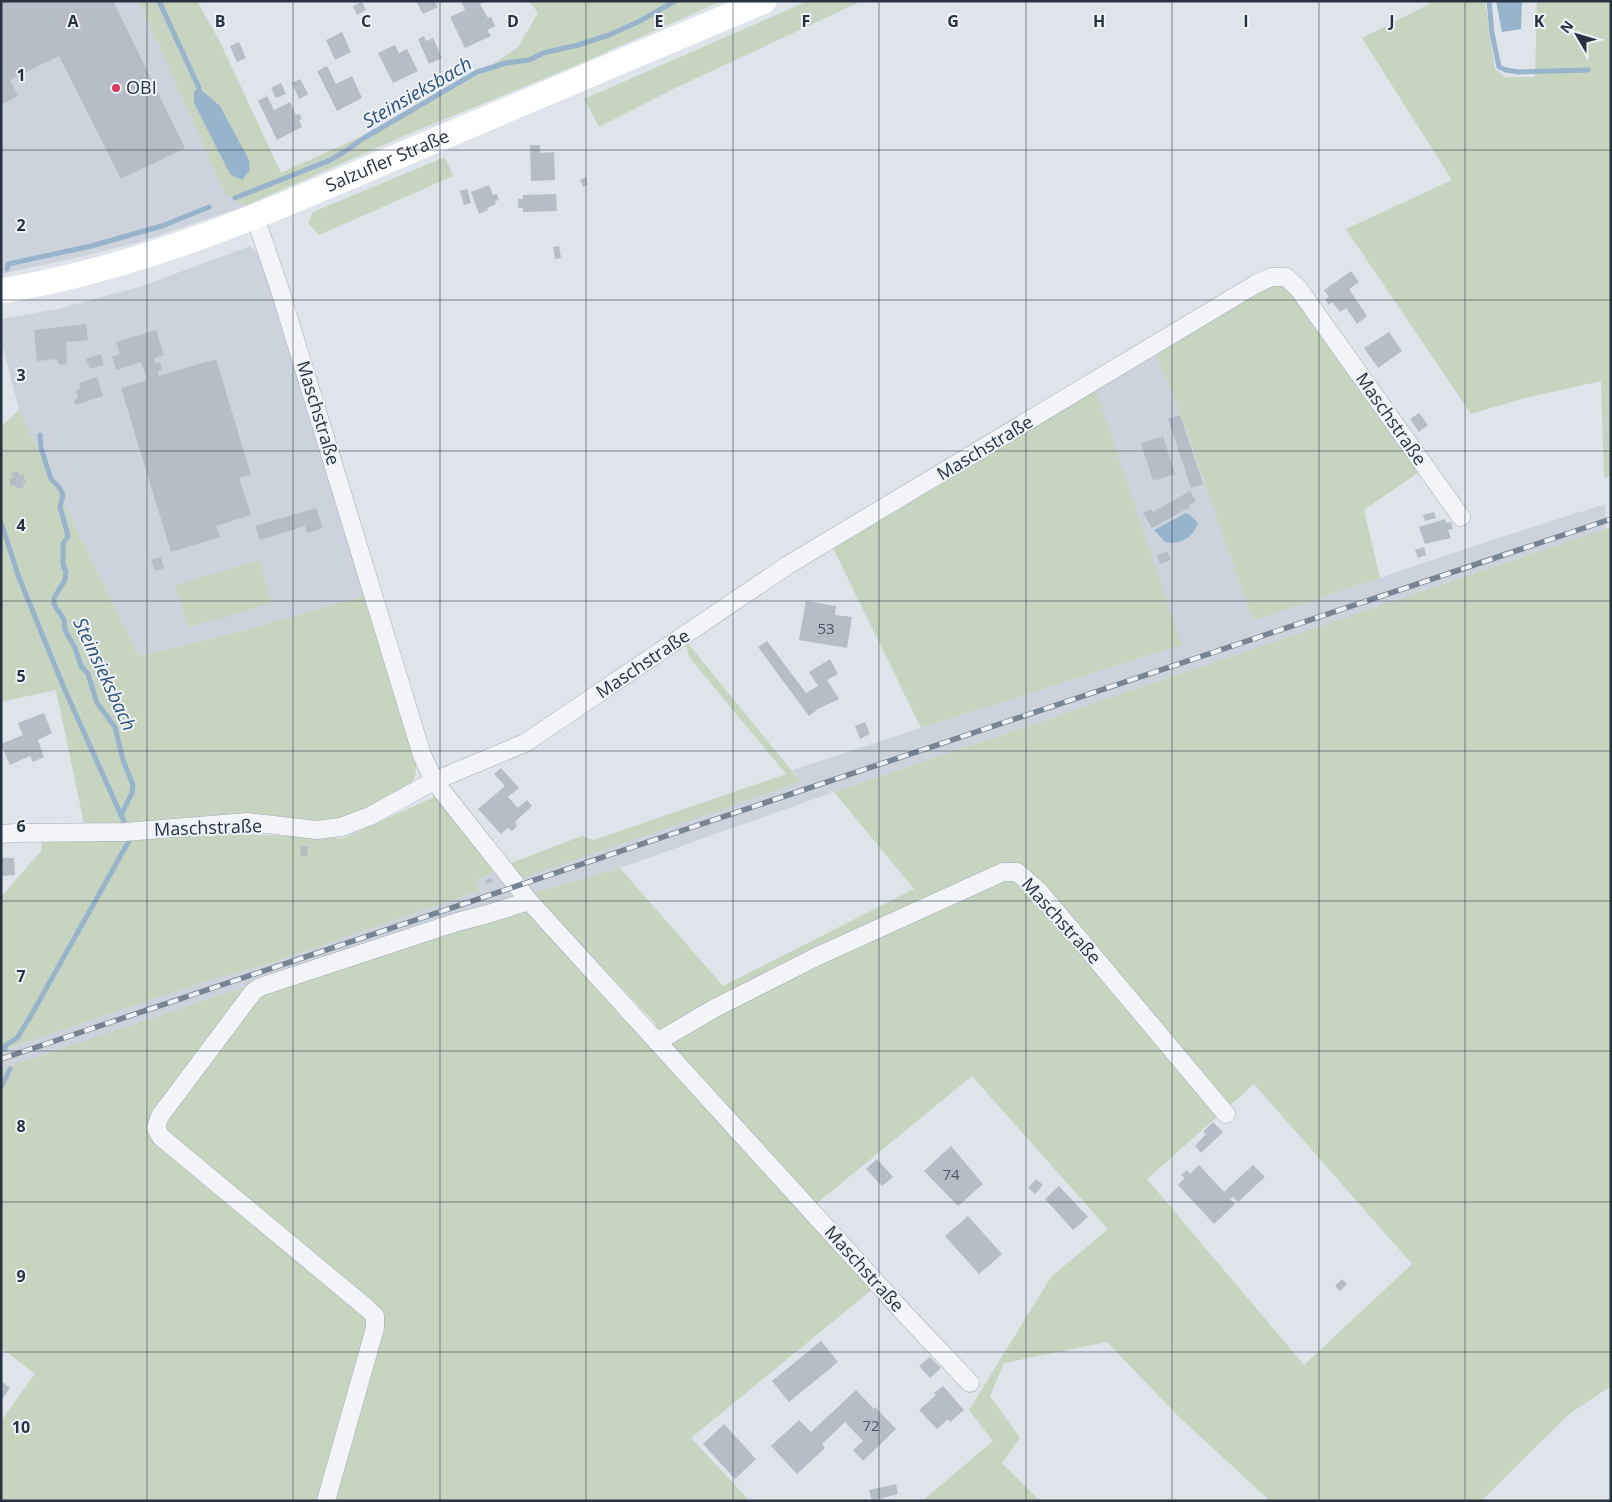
<svg xmlns="http://www.w3.org/2000/svg" width="1612" height="1502" font-family="'Open Sans',sans-serif">
<rect width="100%" height="100%" fill="#dfe4ea"/>
<!-- built -->
<path fill="#cdd3dc" d="M 1,1 L 139,1 L 225,194 L 245,206 L 139,242 L 84,256 L 1,274 Z
M 250,246 L 260,254 L 364,596 L 238,632 L 138,656 L 19,410 L 1,339 L 1,319 L 58,309 L 142,286 Z
M 1157,355 L 1179,410 L 1253,621 L 1474,546 L 1605,504 L 1606,529 L 834,792 L 620,868 L 532,893 L 516,895 L 1,1069 L 1,1051 L 200,983 L 268,964 L 479,891 L 476,881 L 499,870 L 509,882 L 801,781 L 792,770 L 921,728 L 1182,645 L 1096,390 Z"/>
<!-- green -->
<path fill="#c6d4c0" fill-rule="evenodd" d="M 139,1 L 197,1 L 220,42 L 281,173 L 404,117 L 481,73 L 518,47 L 538,13 L 529,1 L 722,1 L 575,66 L 406,135 L 245,206 L 225,194 Z
M 808,1 L 862,1 L 673,89 L 599,127 L 584,99 Z
M 1435,1 L 1485,1 L 1495,69 L 1505,77 L 1535,77 L 1537,1 L 1611,1 L 1611,476 L 1604,478 L 1601,381 L 1525,398 L 1471,414 L 1346,229 L 1452,180 L 1362,38 Z
M 445,157 L 453,176 L 319,235 L 308,223 L 313,212 Z
M 1281,285 L 1293,291 L 1422,470 L 1364,510 L 1380,578 L 1253,621 L 1179,410 L 1157,355 L 1198,328 L 1268,286 Z
M 1096,390 L 1182,645 L 921,728 L 831,544 Z
M 19,410 L 138,656 L 238,632 L 364,596 L 417,760 L 415,778 L 402,794 L 322,825 L 205,833 L 344,838 L 436,796 L 499,870 L 477,880 L 479,891 L 268,964 L 200,983 L 1,1051 L 1,897 L 41,851 L 42,839 L 86,833 L 56,690 L 1,702 L 1,427 Z
M 1611,527 L 1611,1386 L 1568,1415 L 1481,1501 L 1270,1501 L 1178,1416 L 1107,1342 L 1004,1363 L 990,1396 L 1020,1438 L 1002,1463 L 1040,1501 L 922,1501 L 993,1441 L 969,1410 L 1051,1277 L 1108,1229 L 972,1076 L 816,1204 L 874,1288 L 691,1438 L 750,1501 L 1,1501 L 1,1421 L 35,1374 L 1,1348 L 1,1069 L 516,895 L 646,1037 L 656,1024 L 532,893 L 620,868 L 723,986 L 914,889 L 834,792 ZM 1254,1084 L 1412,1264 L 1304,1365 L 1147,1179 Z
M 259,560 L 272,603 L 188,628 L 175,585 Z
M 685,640 L 801,782 L 519,879 L 511,863 L 582,836 L 594,840 L 786,774 L 689,657 Z"/>
<!-- water -->
<path fill="#97b4cc" d="M 1496,1 L 1522,1 L 1521,29 L 1502,32 Z
M 199,88 L 220,106 L 249,160 L 250,170 L 242,180 L 230,174 L 194,103 L 194,91 Z
M 1186,513 L 1190,515 L 1198,523 C 1193,538 1180,545 1165,542 L 1154,530 Z"/>
<g fill="none" stroke-linecap="round" stroke-linejoin="round">
<!-- stream -->
<path stroke="#97b4cc" stroke-width="5" d="M 159,1 L 199,88
M 1489,1 L 1492,33 L 1499,67 L 1506,70 L 1518,72 L 1588,70
M 235,198 L 328,161 L 344,152 L 364,138 L 477,72 L 506,63 L 529,60 L 543,53 L 578,45 L 609,35 L 638,22 L 675,1
M 7,269 L 8,264 L 91,246 L 162,226 L 209,207
M 40,435 L 41,448 L 51,479 L 59,487 L 63,495 L 60,507 L 68,536 L 63,544 L 63,564 L 66,572 L 65,580 L 54,598 L 54,604 L 64,620 L 65,630 L 75,648 L 81,666 L 88,674 L 97,703 L 115,727 L 123,760 L 133,785 L 132,793 L 121,815 L 126,826
M 1,522 L 18,575 L 64,688 L 121,815
M 5,1049 L 6,1045 L 17,1038 L 29,1019 L 130,839
M 1,1087 L 10,1069"/>
</g>
<!-- building -->
<path fill="#b6bdc7" d="M 1,1 L 113,1 L 185,148 L 121,179 L 59,56 L 10,80 L 18,96 L 1,105 Z
M 416,1 L 435,1 L 438,7 L 423,14 Z
M 466,1 L 486,1 L 480,4 L 488,18 L 491,17 L 495,26 L 487,30 L 491,36 L 465,48 L 450,17 L 465,10 L 462,3 Z
M 362,2 L 366,10 L 357,15 L 353,6 Z
M 342,32 L 351,52 L 335,60 L 326,40 Z
M 424,36 L 426,41 L 433,38 L 442,58 L 429,64 L 418,39 Z
M 239,42 L 246,58 L 237,62 L 230,46 Z
M 395,45 L 399,53 L 407,49 L 418,71 L 393,83 L 378,53 Z
M 327,66 L 336,84 L 352,76 L 362,98 L 337,111 L 317,71 Z
M 300,79 L 308,94 L 299,99 L 292,83 Z
M 281,83 L 286,94 L 276,98 L 271,88 Z
M 267,96 L 274,110 L 290,102 L 296,115 L 299,114 L 302,119 L 299,120 L 302,127 L 277,140 L 258,101 Z
M 530,145 L 540,145 L 540,153 L 554,152 L 555,180 L 531,181 Z
M 586,177 L 588,185 L 583,187 L 580,180 Z
M 489,185 L 493,195 L 497,194 L 499,200 L 495,201 L 496,204 L 487,208 L 488,210 L 479,214 L 471,192 Z
M 467,189 L 471,203 L 464,205 L 460,191 Z
M 556,194 L 557,211 L 523,212 L 523,208 L 518,208 L 518,199 L 523,199 L 523,195 Z
M 559,246 L 561,258 L 555,259 L 553,247 Z
M 1351,271 L 1359,282 L 1349,289 L 1367,316 L 1357,324 L 1346,308 L 1340,312 L 1332,302 L 1329,305 L 1325,299 L 1329,297 L 1324,290 Z
M 86,324 L 88,340 L 66,342 L 67,362 L 66,364 L 60,365 L 58,363 L 57,359 L 37,361 L 34,330 Z
M 156,330 L 164,355 L 154,358 L 156,364 L 160,362 L 162,370 L 158,371 L 159,376 L 216,359 L 251,475 L 239,478 L 251,515 L 216,526 L 220,537 L 171,552 L 121,388 L 147,380 L 141,362 L 116,370 L 112,356 L 120,354 L 116,342 Z
M 1389,332 L 1402,351 L 1378,368 L 1364,348 Z
M 101,354 L 104,365 L 90,369 L 86,359 Z
M 97,377 L 103,396 L 76,405 L 74,400 L 78,398 L 76,390 L 81,388 L 79,383 Z
M 1419,413 L 1428,425 L 1419,432 L 1410,419 Z
M 1180,415 L 1203,484 L 1191,488 L 1168,419 Z
M 1163,436 L 1175,474 L 1153,481 L 1141,443 Z
M 18,471 L 20,476 L 23,474 L 26,482 L 22,483 L 24,487 L 16,489 L 15,485 L 11,486 L 9,479 L 13,478 L 11,473 Z
M 1190,491 L 1196,501 L 1189,505 L 1190,507 L 1152,528 L 1143,513 L 1151,509 L 1153,512 Z
M 316,508 L 323,528 L 307,533 L 305,526 L 260,540 L 255,526 Z
M 1434,512 L 1436,518 L 1425,521 L 1423,515 Z
M 1445,519 L 1446,523 L 1451,522 L 1453,529 L 1448,530 L 1451,538 L 1425,544 L 1419,527 Z
M 1424,547 L 1426,555 L 1418,558 L 1415,550 Z
M 1167,551 L 1171,560 L 1160,564 L 1157,555 Z
M 161,557 L 164,568 L 155,571 L 151,560 Z
M 806,601 L 836,606 L 835,615 L 852,617 L 847,648 L 799,640 Z
M 767,641 L 806,693 L 818,686 L 809,672 L 830,659 L 838,674 L 827,680 L 839,699 L 818,709 L 809,716 L 758,647 Z
M 44,713 L 52,733 L 38,740 L 44,757 L 33,762 L 30,756 L 10,765 L 1,744 L 23,735 L 18,723 Z
M 865,722 L 870,734 L 860,739 L 855,726 Z
M 501,768 L 519,788 L 508,797 L 518,808 L 527,800 L 532,806 L 515,822 L 517,826 L 512,831 L 508,828 L 501,834 L 478,809 L 505,786 L 494,774 Z
M 301,846 L 308,847 L 307,857 L 300,856 Z
M 1,858 L 14,858 L 15,875 L 1,876 Z
M 492,878 L 493,882 L 487,884 L 485,880 Z
M 1213,1122 L 1223,1132 L 1201,1153 L 1195,1146 L 1206,1134 L 1203,1132 Z
M 951,1146 L 983,1184 L 958,1206 L 924,1171 Z
M 877,1159 L 893,1177 L 882,1186 L 866,1169 Z
M 1199,1165 L 1224,1192 L 1253,1165 L 1265,1177 L 1238,1202 L 1233,1197 L 1230,1199 L 1235,1204 L 1214,1224 L 1178,1185 L 1185,1178 L 1181,1175 L 1187,1170 L 1190,1174 Z
M 1036,1179 L 1043,1185 L 1035,1194 L 1028,1188 Z
M 1059,1186 L 1088,1217 L 1073,1230 L 1045,1199 Z
M 968,1216 L 1002,1254 L 979,1274 L 945,1236 Z
M 1342,1279 L 1347,1284 L 1340,1291 L 1335,1286 Z
M 821,1341 L 838,1362 L 789,1402 L 772,1381 Z
M 930,1357 L 941,1368 L 930,1378 L 919,1366 Z
M 1,1381 L 10,1388 L 1,1401 Z
M 943,1386 L 964,1410 L 950,1422 L 948,1419 L 937,1429 L 919,1410 L 936,1395 L 934,1393 Z
M 856,1390 L 874,1409 L 875,1407 L 896,1429 L 863,1461 L 853,1450 L 863,1441 L 845,1422 L 822,1444 L 825,1448 L 797,1474 L 771,1446 L 799,1420 L 811,1432 Z
M 724,1424 L 756,1459 L 735,1479 L 703,1444 Z
M 896,1484 L 898,1494 L 872,1501 L 869,1490 Z"/>
<g fill="none" stroke-linecap="round" stroke-linejoin="round">
<!-- street casing -->
<g stroke="#a4abb4" stroke-width="19">
<path id="street" d="M 255,217 L 279,287 L 422,755 L 434,781 L 529,901 L 905,1314 L 970,1383
M 1,834 L 15,833 L 125,832 L 247,822 L 317,830 L 341,827 L 370,816 L 434,781 L 525,743 L 788,565 L 1256,284 L 1271,277 L 1286,277 L 1298,288 L 1461,517
M 657,1042 L 715,1008 L 818,956 L 1003,872 L 1017,872 L 1038,890 L 1226,1114
M 326,1501 L 375,1328 L 375,1316 L 368,1309 L 161,1137 L 156,1128 L 160,1116 L 253,992 L 260,987 L 457,922 L 488,914 L 529,901"/>
</g>
<!-- street -->
<use href="#street" stroke="#f2f4f8" stroke-width="18"/>
<!-- secondary -->
<path stroke="#fff" stroke-width="25" id="s1" d="M 1,291 C 140,268 261,215 389,160 C 514,108 639,55 764,1"/>
<!-- rail casing -->
<g stroke="#778494" stroke-width="5.5">
<path id="rail" d="M 1,1059 L 1611,519"/>
</g>
<!-- rail -->
<use href="#rail" stroke="#eff3f7" stroke-width="4" stroke-dasharray="11" stroke-linecap="butt"/>
</g>
<!-- grid -->
<path fill="none" stroke="#273242" stroke-width="1" stroke-opacity="0.55" d="M 147,1 L 147,1501M 293,1 L 293,1501M 440,1 L 440,1501M 586,1 L 586,1501M 733,1 L 733,1501M 879,1 L 879,1501M 1026,1 L 1026,1501M 1172,1 L 1172,1501M 1319,1 L 1319,1501M 1465,1 L 1465,1501M 1,150 L 1611,150M 1,300 L 1611,300M 1,451 L 1611,451M 1,601 L 1611,601M 1,751 L 1611,751M 1,901 L 1611,901M 1,1051 L 1611,1051M 1,1202 L 1611,1202M 1,1352 L 1611,1352"/>
<!-- markers -->
<circle fill="#d83b5a" stroke="#eff3f7" stroke-width="2" cx="116" cy="88" r="5"/>
<g text-anchor="middle" stroke-width="4" stroke-linejoin="round" paint-order="stroke">
<!-- number labels -->
<g font-size="15" fill="#4b5563">
<text x="826" y="634">53</text>
<text x="951" y="1180">74</text>
<text x="871" y="1431">72</text>
</g>
<!-- poi labels -->
<g font-size="18" fill="#273242" stroke="#eff3f7" text-anchor="start">
<text x="126" y="94">OBI</text>
</g>
<!-- street labels -->
<g font-size="18" fill="#273242" stroke="#eff3f7">
<text dy="6" stroke="none"><textPath href="#s1" startOffset="409">Salzufler Straße</textPath></text>
<text transform="translate(318 413) rotate(73)" y="6">Maschstraße</text>
<text transform="translate(1391 419) rotate(55)" y="6">Maschstraße</text>
<text transform="translate(985 448) rotate(-31)" y="6">Maschstraße</text>
<text transform="translate(643 664) rotate(-34)" y="6">Maschstraße</text>
<text transform="translate(208 828) rotate(-2)" y="6">Maschstraße</text>
<text transform="translate(1061 921) rotate(48)" y="6">Maschstraße</text>
<text transform="translate(864 1269) rotate(48)" y="6">Maschstraße</text>
</g>
<!-- water labels -->
<g font-size="19" font-style="italic" fill="#2e5379" stroke="#eff3f7">
<text transform="translate(417 92) rotate(-30)" y="7">Steinsieksbach</text>
<text transform="translate(105 674) rotate(65)" y="7">Steinsieksbach</text>
</g>
</g>
<g font-size="16" text-anchor="middle" font-weight="bold" fill="#273242" stroke="#eff3f7" stroke-width="4" stroke-linejoin="round" paint-order="stroke">
<text x="73" y="27">A</text>
<text x="220" y="27">B</text>
<text x="366" y="27">C</text>
<text x="513" y="27">D</text>
<text x="659" y="27">E</text>
<text x="806" y="27">F</text>
<text x="953" y="27">G</text>
<text x="1099" y="27">H</text>
<text x="1246" y="27">I</text>
<text x="1392" y="27">J</text>
<text x="1539" y="27">K</text>
<text x="21" y="81">1</text>
<text x="21" y="231">2</text>
<text x="21" y="381">3</text>
<text x="21" y="531">4</text>
<text x="21" y="682">5</text>
<text x="21" y="832">6</text>
<text x="21" y="982">7</text>
<text x="21" y="1132">8</text>
<text x="21" y="1282">9</text>
<text x="21" y="1433">10</text>
</g>
<!-- border -->
<rect width="1612" height="1502" fill="none" stroke="#273242" stroke-width="5"/>
<!-- north arrow -->
<g transform="translate(1577 35) rotate(308)" stroke="#eff3f7" stroke-width="4" paint-order="stroke">
<path d="M0-4L9 19L0 12L-9 19Z" fill="#273242"/>
<text y="-8" font-size="14" font-weight="bold" text-anchor="middle" fill="#273242">N</text>
</g>
</svg>
